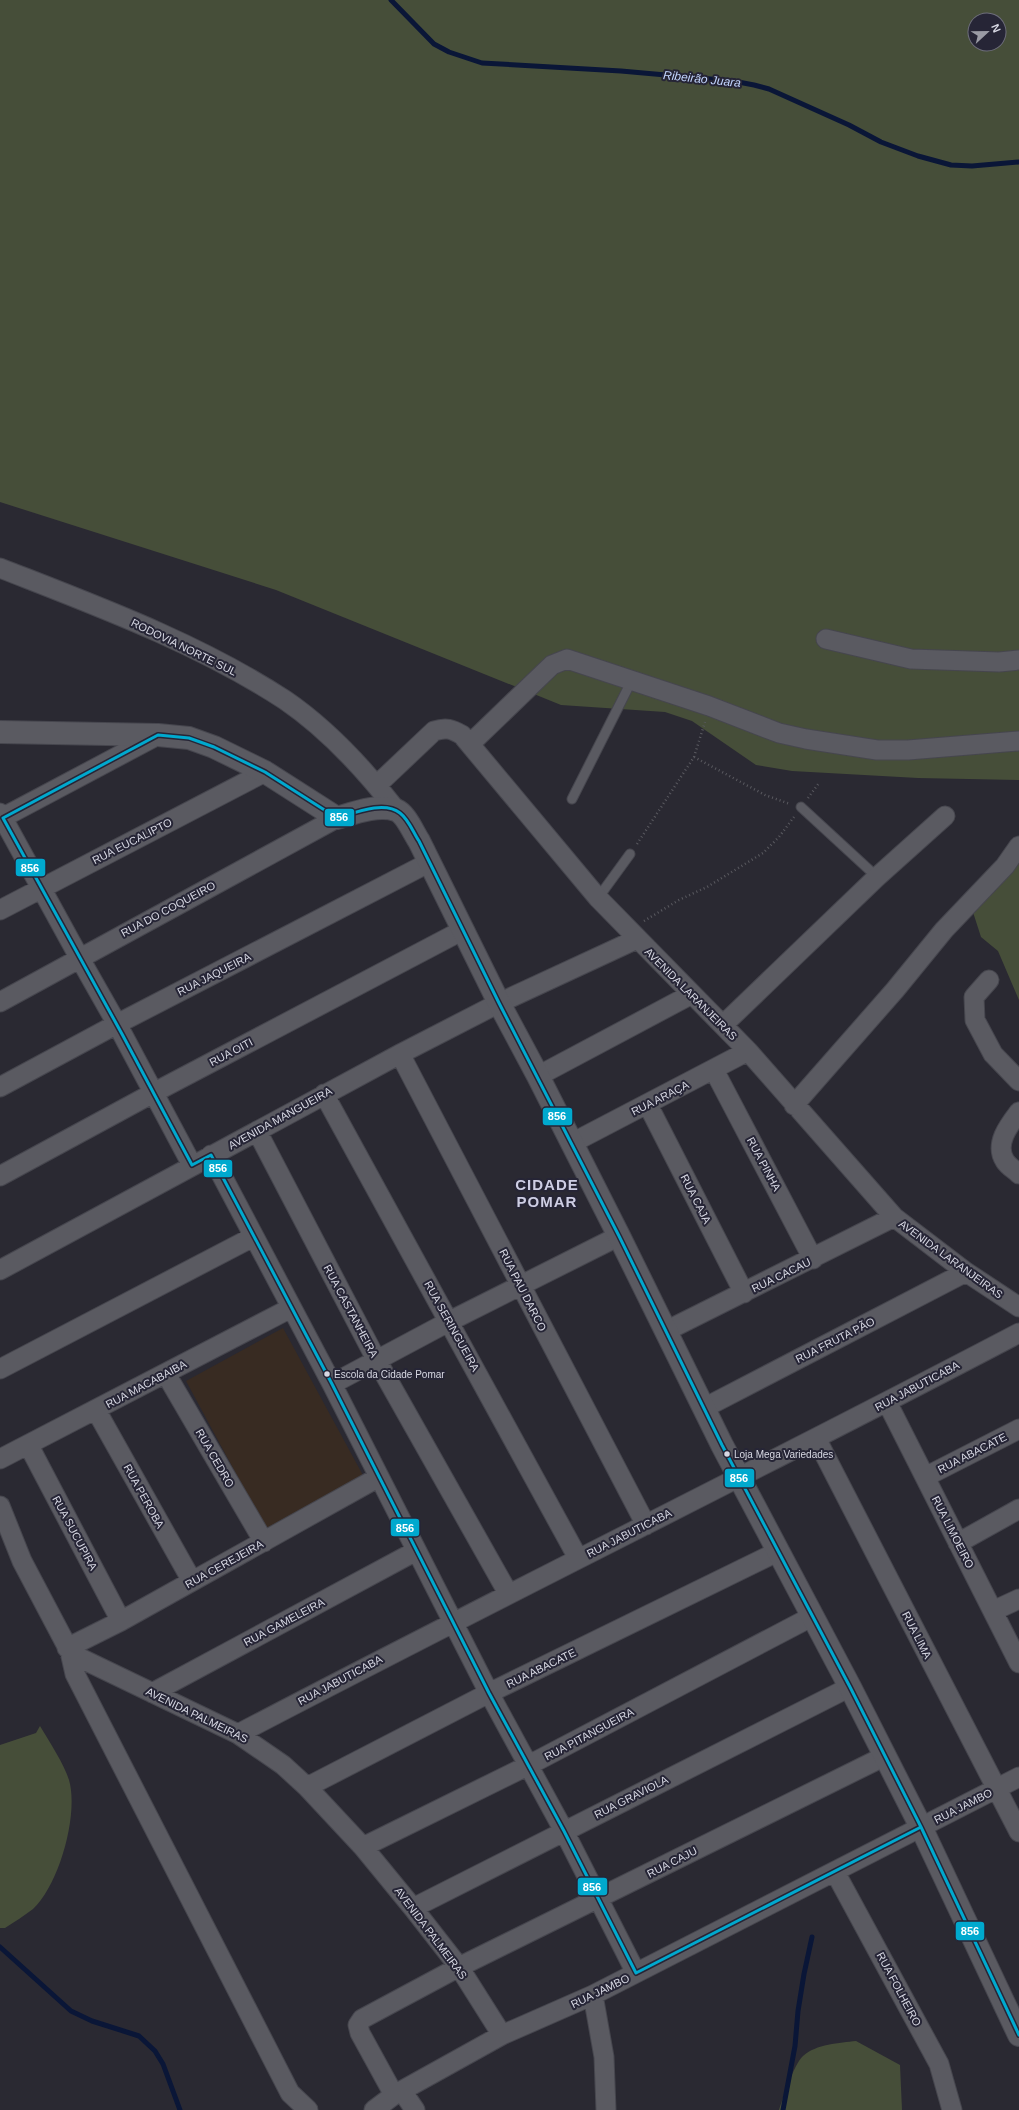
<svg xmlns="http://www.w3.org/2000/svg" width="1019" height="2110" font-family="Arial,sans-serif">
<rect width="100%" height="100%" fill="#2a2932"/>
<!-- education -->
<path fill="#382b22" d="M 283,1328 L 365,1479 L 267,1531 L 186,1381 Z"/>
<!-- green -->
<path fill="#464e39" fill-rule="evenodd" d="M 0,0 L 1019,0 L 1019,780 L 918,778 L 792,771 L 756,765 L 692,721 L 665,712 L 561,705 L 276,590 L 0,502 ZM 975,20 L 999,20 L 999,44 L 975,44 Z
M 1019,841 L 1019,1000 L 998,951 L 981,937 L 971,906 Z
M 40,1726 C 49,1741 64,1764 69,1780 C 79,1814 59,1885 33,1909 C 24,1916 14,1922 5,1928 L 0,1928 L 0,1745 L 36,1733 Z
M 856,2041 L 900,2065 L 902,2110 L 779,2110 C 784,2096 793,2066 803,2056 C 816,2044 840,2043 856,2041 Z"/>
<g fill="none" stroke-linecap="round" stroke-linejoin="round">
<!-- stream -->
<path stroke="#0a1637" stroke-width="5" d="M 391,0 L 434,44 L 449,52 L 482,63 L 621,71 L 733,81 L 754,85 L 769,89 L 849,125 L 881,142 L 918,156 L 951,165 L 972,166 L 1019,162
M 0,1947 L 71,2011 L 92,2021 L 139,2036 L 155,2051 L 163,2064 L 180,2110
M 783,2110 L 795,2046 L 798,2011 L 804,1974 L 812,1937"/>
<!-- service casing -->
<g stroke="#46464e" stroke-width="11">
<path id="service" d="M 572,799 L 632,680
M 801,807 L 877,877
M 598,898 L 630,854"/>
</g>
<!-- minor casing -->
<g stroke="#46464e" stroke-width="21">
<path id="minor" d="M 0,568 C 97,606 198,643 285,700 C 326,728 366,771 397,811
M 826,639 L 911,659 L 999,662 L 1019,660
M 471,743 L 552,665 L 567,659 L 709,706 L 779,733 L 806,739 L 877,750 L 908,750 L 1019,741
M 377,785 L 434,731 C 446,727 452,729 462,735 L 598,898 L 748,1051 L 894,1217 L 966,1272 L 1019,1307
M 0,813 L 79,957 L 117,1024 L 192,1165
M 0,819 L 158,735
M 0,910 L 265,772
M 989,980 L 974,997 L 975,1020 L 993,1054 L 1019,1081
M 0,1002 L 337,818
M 723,1025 L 877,877 L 945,816
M 400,1054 L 646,1525
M 714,1070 L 813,1259
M 538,1076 L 692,994
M 0,1087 L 117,1024 L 430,862
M 324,1094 L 578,1558
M 648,1105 L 744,1293
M 794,1105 L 895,990 L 944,930 L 1005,866 L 1019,846
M 1019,1112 C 1009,1125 994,1144 1005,1161 C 1008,1166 1015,1170 1019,1174
M 257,1131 L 376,1359 L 508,1593
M 572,1143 L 748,1051
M 211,1155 L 332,1384 L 489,1693 L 564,1831 L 636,1973
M 0,1176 L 155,1092 L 463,930
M 0,1270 L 400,1054 L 499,1003 L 637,939
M 666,1331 L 894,1217
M 0,1369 L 253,1237
M 166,1374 L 264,1542
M 332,1384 L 450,1321 L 619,1236
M 887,1402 L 1019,1663
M 704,1408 L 966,1272
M 96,1410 L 192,1581
M 816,1438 L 1019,1832
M 29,1446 L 121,1621
M 0,1459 L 291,1308
M 925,1477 L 1019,1429
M 0,1506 L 22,1561 L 70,1652 L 76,1656 L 238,1734 L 283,1765 L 307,1787 L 363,1847 L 413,1908 L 459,1967 L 502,2035
M 958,1543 L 1019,1509
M 993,1611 L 1019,1599
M 67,1648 L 121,1621 L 379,1477
M 70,1652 L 75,1674 L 290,2093 L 308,2110
M 152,1693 L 416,1551
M 238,1734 C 497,1598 760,1469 1019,1333
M 307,1787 L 489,1693 L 777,1552
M 363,1847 L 529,1765 L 813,1616
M 835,1872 L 939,2064 L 952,2110
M 413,1908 L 850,1687
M 593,1995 L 604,2057 L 606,2110
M 402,2091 L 415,2110
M 394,2095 L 502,2035 L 593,1995 L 1019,1777
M 374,2110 L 394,2095 L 360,2033 L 358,2025 L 362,2019 L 459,1967 L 885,1756"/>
</g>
<!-- tertiary casing -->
<g stroke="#46464e" stroke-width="24">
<path id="tertiary" d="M 0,732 L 158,735 L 189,738 L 214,747 L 265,772 L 337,818 C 354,813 378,804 396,810 C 406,814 413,832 419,841 L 499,1003 L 538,1076 L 619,1236 L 722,1445 L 850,1687 L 921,1827 L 1019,2035"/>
</g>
<!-- path -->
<path stroke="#5a5a60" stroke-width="2.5" stroke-dasharray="1 3" stroke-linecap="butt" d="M 694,757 L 765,795 L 790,804
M 808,798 L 819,783
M 637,844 L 694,757 L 705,722
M 644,921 L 679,900 L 707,887 L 763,853 L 779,837 L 794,817"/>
<!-- service -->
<use href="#service" stroke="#5a5a61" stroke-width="9"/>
<!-- minor -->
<use href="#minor" stroke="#5a5a61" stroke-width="19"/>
<!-- tertiary -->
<use href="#tertiary" stroke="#5a5a61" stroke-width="22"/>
<!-- bus-1 casing -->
<g stroke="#262536" stroke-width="6">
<path id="bus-1" d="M 158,735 L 189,738 L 214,747 L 265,772 L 337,818 C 354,813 384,800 400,813 C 409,820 413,832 419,841 L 499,1003 L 619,1236 L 722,1445 L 850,1687 L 921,1827 L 636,1973 L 564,1831 L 489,1693 L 332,1384 L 211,1155 L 192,1165 L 122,1034 L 3,818 Z
M 921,1827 L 1019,2035"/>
</g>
<!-- bus-1 -->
<use href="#bus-1" stroke="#00a9ce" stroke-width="3"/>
</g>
<!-- markers -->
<g fill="#d7d8e3" stroke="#262536" stroke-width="1.5">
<circle cx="327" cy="1374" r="3.5"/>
<circle cx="727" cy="1454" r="3.5"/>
</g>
<g text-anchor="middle" stroke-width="4" stroke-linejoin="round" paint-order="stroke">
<!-- bus labels -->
<g font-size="10" fill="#d7d8e3" stroke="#262536" text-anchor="start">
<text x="334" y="1378">Escola da Cidade Pomar</text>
<text x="734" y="1458">Loja Mega Variedades</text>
</g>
<!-- street labels -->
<g font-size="11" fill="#d7d8e3" stroke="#262536">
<text transform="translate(184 647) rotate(26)" y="4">RODOVIA NORTE SUL</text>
<text transform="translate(132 841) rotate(-27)" y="4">RUA EUCALIPTO</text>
<text transform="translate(168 909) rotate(-28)" y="4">RUA DO COQUEIRO</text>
<text transform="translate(214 974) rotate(-27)" y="4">RUA JAQUEIRA</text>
<text transform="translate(691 994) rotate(45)" y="4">AVENIDA LARANJEIRAS</text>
<text transform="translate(231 1052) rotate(-28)" y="4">RUA OITI</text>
<text transform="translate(660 1098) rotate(-27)" y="4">RUA ARAÇA</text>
<text transform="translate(280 1118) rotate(-29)" y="4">AVENIDA MANGUEIRA</text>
<text transform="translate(764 1164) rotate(62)" y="4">RUA PINHA</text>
<text transform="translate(696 1199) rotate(63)" y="4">RUA CAJA</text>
<text transform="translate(951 1259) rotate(36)" y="4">AVENIDA LARANJEIRAS</text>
<text transform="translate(781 1275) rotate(-26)" y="4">RUA CACAU</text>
<text transform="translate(523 1290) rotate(63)" y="4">RUA PAU DARCO</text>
<text transform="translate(351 1311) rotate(62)" y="4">RUA CASTANHEIRA</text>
<text transform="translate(452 1326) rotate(61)" y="4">RUA SERINGUEIRA</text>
<text transform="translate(835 1340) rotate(-27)" y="4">RUA FRUTA PÃO</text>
<text transform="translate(146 1384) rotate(-28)" y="4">RUA MACABAIBA</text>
<text transform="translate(917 1386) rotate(-28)" y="4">RUA JABUTICABA</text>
<text transform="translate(972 1453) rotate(-27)" y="4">RUA ABACATE</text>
<text transform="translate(215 1458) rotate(60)" y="4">RUA CEDRO</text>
<text transform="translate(144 1496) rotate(61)" y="4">RUA PEROBA</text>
<text transform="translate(953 1532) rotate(63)" y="4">RUA LIMOEIRO</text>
<text transform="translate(75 1533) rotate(62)" y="4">RUA SUCUPIRA</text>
<text transform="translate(629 1533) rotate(-27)" y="4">RUA JABUTICABA</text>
<text transform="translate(224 1564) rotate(-29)" y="4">RUA CEREJEIRA</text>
<text transform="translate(284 1622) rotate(-28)" y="4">RUA GAMELEIRA</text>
<text transform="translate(917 1635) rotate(63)" y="4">RUA LIMA</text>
<text transform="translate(541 1668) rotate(-26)" y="4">RUA ABACATE</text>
<text transform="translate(340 1680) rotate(-28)" y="4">RUA JABUTICABA</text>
<text transform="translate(197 1715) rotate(26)" y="4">AVENIDA PALMEIRAS</text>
<text transform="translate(589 1734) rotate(-28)" y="4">RUA PITANGUEIRA</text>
<text transform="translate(631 1797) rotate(-27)" y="4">RUA GRAVIOLA</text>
<text transform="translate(963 1806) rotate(-27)" y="4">RUA JAMBO</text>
<text transform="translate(672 1862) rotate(-27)" y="4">RUA CAJU</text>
<text transform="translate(431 1933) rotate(53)" y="4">AVENIDA PALMEIRAS</text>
<text transform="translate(899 1989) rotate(62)" y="4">RUA FOLHEIRO</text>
<text transform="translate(600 1991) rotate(-26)" y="4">RUA JAMBO</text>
</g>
<!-- water labels -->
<g font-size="12" font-style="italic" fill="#c2d5fe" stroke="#262536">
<text transform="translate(702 79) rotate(6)" y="4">Ribeirão Juara</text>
</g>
<!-- district labels -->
<g font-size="15" font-weight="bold" letter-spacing="1" fill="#cecee4" stroke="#262536">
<text x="547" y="1190">CIDADE<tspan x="547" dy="17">POMAR</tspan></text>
</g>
</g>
<g stroke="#262536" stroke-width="1.5">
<rect x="324" y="808" width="31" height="19" rx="4" fill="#00a9ce"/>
<rect x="15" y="858" width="31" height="19" rx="4" fill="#00a9ce"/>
<rect x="542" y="1107" width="31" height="19" rx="4" fill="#00a9ce"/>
<rect x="203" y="1159" width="30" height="19" rx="4" fill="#00a9ce"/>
<rect x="724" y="1468" width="31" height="20" rx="4" fill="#00a9ce"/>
<rect x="390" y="1518" width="30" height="19" rx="4" fill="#00a9ce"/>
<rect x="577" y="1877" width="31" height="19" rx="4" fill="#00a9ce"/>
<rect x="955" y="1921" width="30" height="20" rx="4" fill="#00a9ce"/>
</g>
<g font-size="11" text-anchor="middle" font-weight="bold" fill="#fff">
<text x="339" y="821">856</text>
<text x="30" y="872">856</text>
<text x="557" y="1120">856</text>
<text x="218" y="1172">856</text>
<text x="739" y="1482">856</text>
<text x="405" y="1532">856</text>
<text x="592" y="1891">856</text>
<text x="970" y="1935">856</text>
</g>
<!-- north arrow -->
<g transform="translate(987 32) rotate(68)"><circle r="19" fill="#262536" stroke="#6d6d7b"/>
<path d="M0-3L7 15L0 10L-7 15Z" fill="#9a9ba5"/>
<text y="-6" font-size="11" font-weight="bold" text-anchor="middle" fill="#d7d8e3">N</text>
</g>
</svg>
